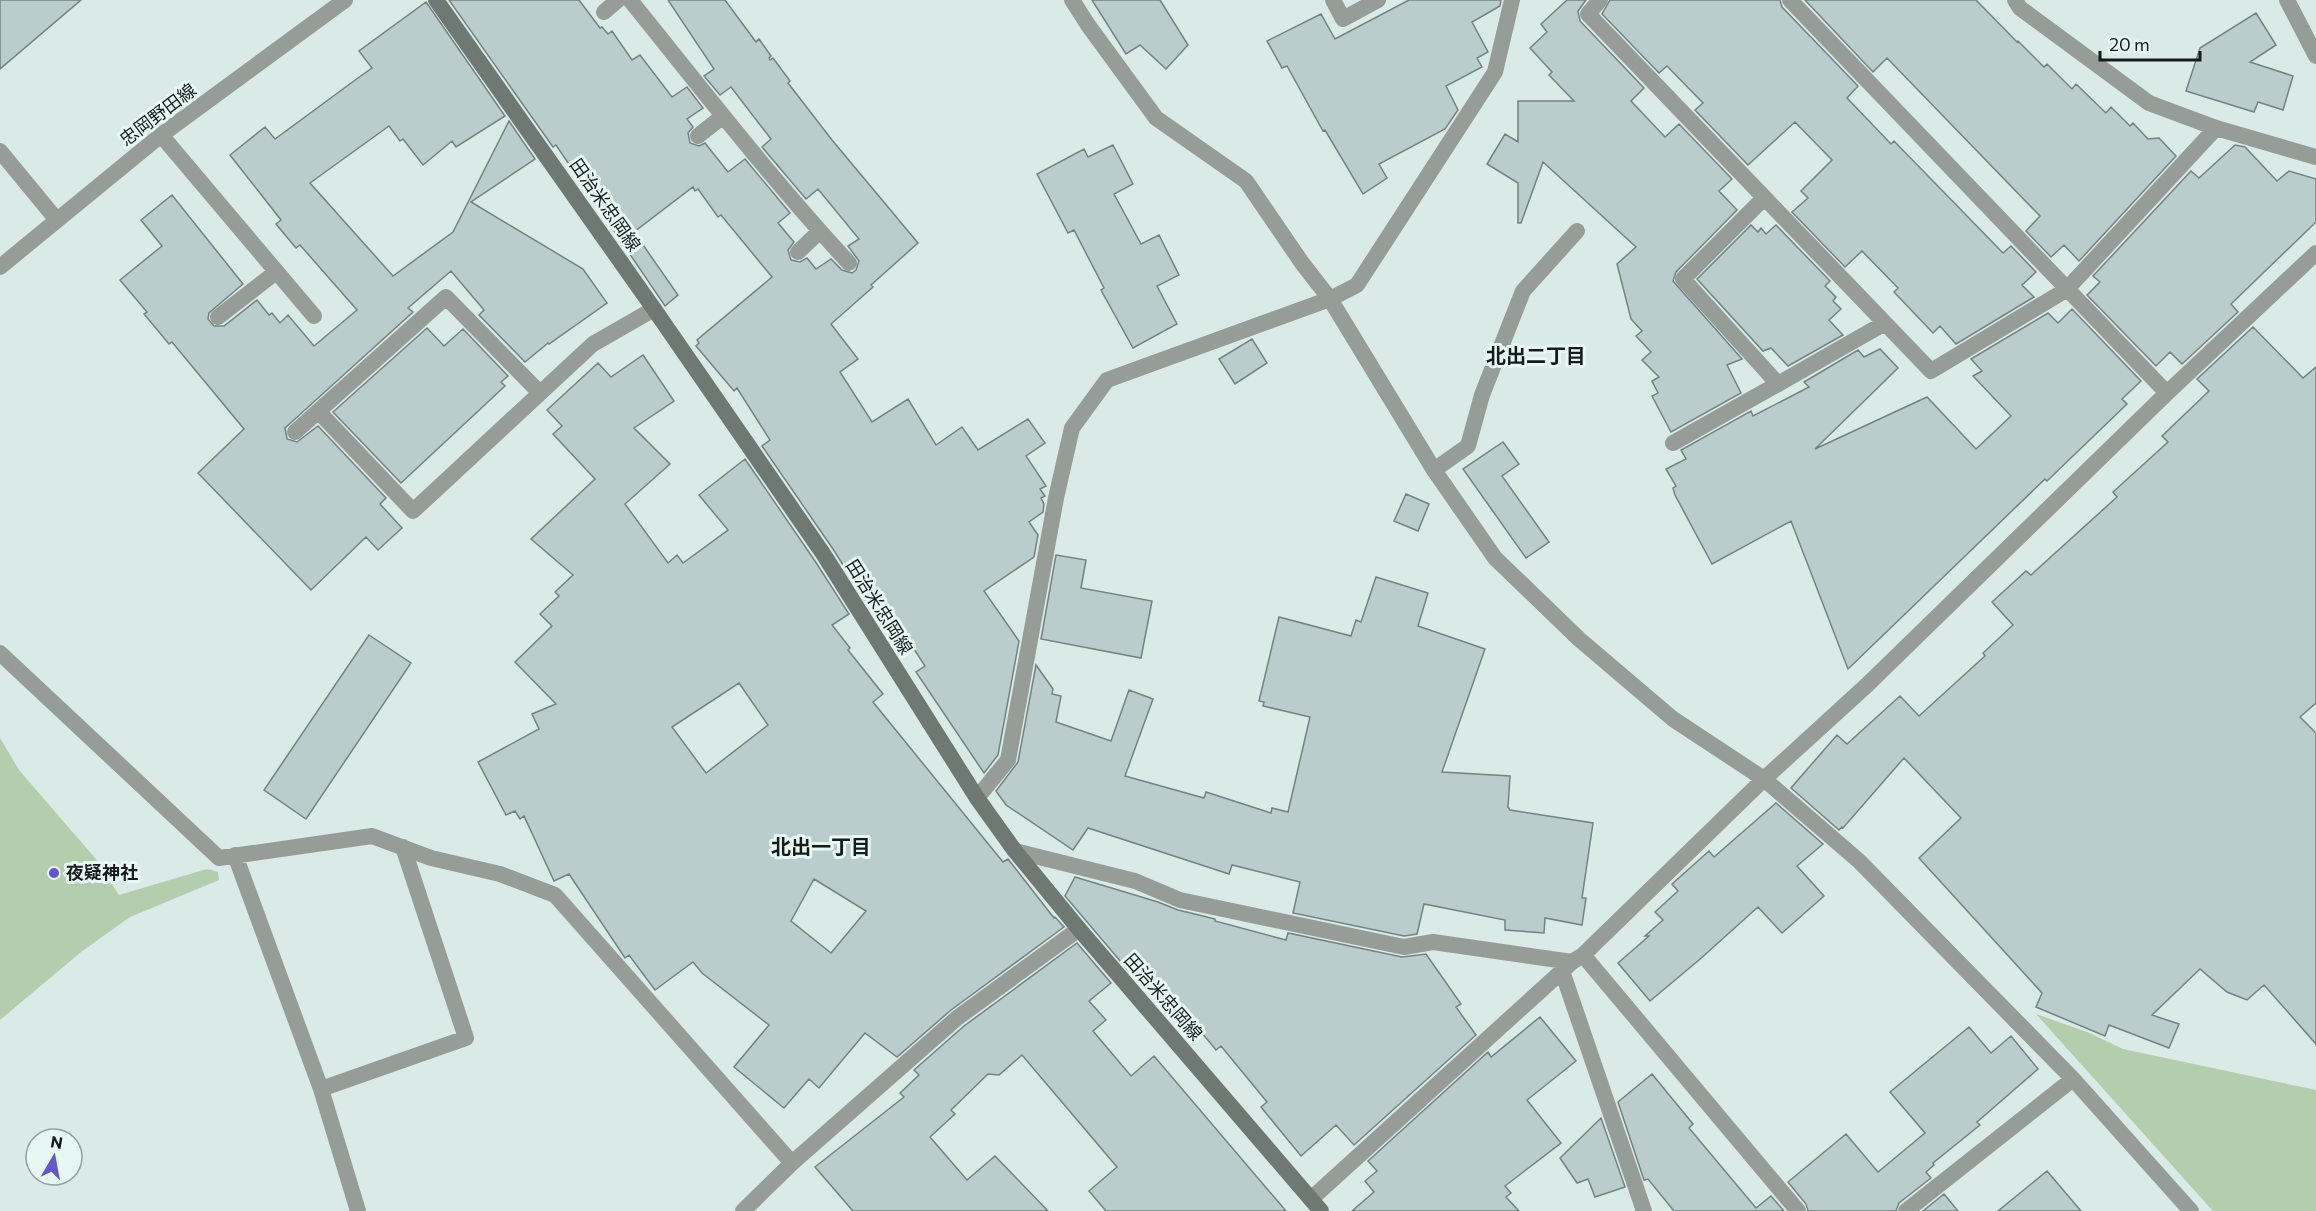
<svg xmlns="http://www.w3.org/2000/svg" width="2316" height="1211" font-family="Commissioner,'Noto Sans JP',sans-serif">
<rect width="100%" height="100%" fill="#daeae6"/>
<!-- green -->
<path fill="#b3cdad" d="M 0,738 L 19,770 L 95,858 L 119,895 L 207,869 L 218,872 L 219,880 L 130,917 L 81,952 L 0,1020 Z
M 2036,1014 L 2087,1032 L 2123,1049 L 2316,1090 L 2316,1211 L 2213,1211 Z"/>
<!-- building -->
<path fill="#bbcccd" stroke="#738384" stroke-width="1.5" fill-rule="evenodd" d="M 0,0 L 81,0 L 0,69 Z
M 449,0 L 579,0 L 600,28 L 602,27 L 608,34 L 612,31 L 632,60 L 640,55 L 672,97 L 687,87 L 703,108 L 687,119 L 693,127 L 688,133 L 690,143 L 699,146 L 705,143 L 728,172 L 745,159 L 790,213 L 778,223 L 794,242 L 788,250 L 791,260 L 800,262 L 807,258 L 816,269 L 831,259 L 842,270 L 852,273 L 856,270 L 859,261 L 848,246 L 859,239 L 818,189 L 806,199 L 762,147 L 771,139 L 731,87 L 720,95 L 704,76 L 714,69 L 668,0 L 725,0 L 756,42 L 759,39 L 771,56 L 769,58 L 770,60 L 773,58 L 790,81 L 788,83 L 832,140 L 918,243 L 871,285 L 873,287 L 831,324 L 858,359 L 840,372 L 872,422 L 908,399 L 936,445 L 962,427 L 978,450 L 1028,419 L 1045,443 L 1026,456 L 1046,486 L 1040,489 L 1045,496 L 1041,498 L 1044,504 L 1043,512 L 1029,522 L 1038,535 L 1034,557 L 984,591 L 1019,641 L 998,755 L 984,773 L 916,672 L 925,666 L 879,595 L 867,603 L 833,549 L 762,446 L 770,440 L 737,388 L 734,391 L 696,346 L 699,343 L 697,340 L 772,277 L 721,215 L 718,217 L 698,189 L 695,191 L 693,187 L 634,232 L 678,295 L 665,306 L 556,145 L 553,147 Z
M 1092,0 L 1160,0 L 1188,45 L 1166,69 L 1140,45 L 1126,54 Z
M 1409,0 L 1501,0 L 1500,6 L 1472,22 L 1488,52 L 1477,58 L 1482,67 L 1446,86 L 1458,110 L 1445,129 L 1379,164 L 1387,178 L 1363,194 L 1325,130 L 1323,131 L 1287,66 L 1282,68 L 1267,41 L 1321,14 L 1335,39 Z
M 1567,0 L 1586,0 L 1578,11 L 1580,21 L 1644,88 L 1631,101 L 1665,137 L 1679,124 L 1732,179 L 1719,191 L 1737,210 L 1676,272 L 1673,281 L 1742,359 L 1727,365 L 1741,393 L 1671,432 L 1652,396 L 1658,393 L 1652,381 L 1659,377 L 1642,360 L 1651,352 L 1636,336 L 1642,331 L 1631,319 L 1617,264 L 1636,247 L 1543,162 L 1521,223 L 1518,223 L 1518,183 L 1487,164 L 1505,134 L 1518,142 L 1518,101 L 1574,101 L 1549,75 L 1552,72 L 1530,48 L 1547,32 L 1541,24 Z
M 1610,0 L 1780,0 L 1782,7 L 1858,86 L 1847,98 L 1891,144 L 1894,141 L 2003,253 L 2011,246 L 2036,272 L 2022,285 L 2034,297 L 1956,344 L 1940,326 L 1933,333 L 1894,292 L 1898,288 L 1862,251 L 1845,267 L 1792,212 L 1808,198 L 1801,191 L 1832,160 L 1795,122 L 1748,165 L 1695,110 L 1703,103 L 1667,66 L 1659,73 L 1602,14 Z
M 1805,0 L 1976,0 L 2017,42 L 2018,41 L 2044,67 L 2047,64 L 2072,89 L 2076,84 L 2106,113 L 2111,107 L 2130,126 L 2133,123 L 2148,139 L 2159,138 L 2176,156 L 2079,261 L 2064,245 L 2051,257 L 2026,231 L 2040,216 L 1887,58 L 1873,72 Z
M 426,2 L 505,116 L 456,147 L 452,141 L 423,165 L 403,139 L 400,141 L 389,126 L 310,183 L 393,276 L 453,232 L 509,121 L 535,159 L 471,202 L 583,269 L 607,303 L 549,344 L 548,343 L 525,362 L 479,315 L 484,310 L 451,271 L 408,308 L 413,312 L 285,428 L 287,439 L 297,442 L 318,426 L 386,498 L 380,504 L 402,528 L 378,550 L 366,537 L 311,590 L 198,473 L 244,429 L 172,342 L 169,344 L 144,314 L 147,312 L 120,280 L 162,246 L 141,220 L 172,195 L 243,284 L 209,313 L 208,319 L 214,326 L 224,326 L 257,300 L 269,315 L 272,313 L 280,323 L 288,315 L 314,346 L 357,310 L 300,245 L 296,248 L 276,224 L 281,220 L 230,155 L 265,127 L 275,139 L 362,75 L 372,68 L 359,51 Z
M 2256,13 L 2276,45 L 2250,62 L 2293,76 L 2283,110 L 2258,102 L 2254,112 L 2186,91 L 2200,48 Z
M 1113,145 L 1133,184 L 1114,194 L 1141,244 L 1159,235 L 1179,275 L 1157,286 L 1177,324 L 1133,348 L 1101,290 L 1104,288 L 1074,230 L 1068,233 L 1037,174 L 1084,149 L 1088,157 Z
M 2235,145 L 2245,147 L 2277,181 L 2289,171 L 2316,179 L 2316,222 L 2231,304 L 2238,312 L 2182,364 L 2170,352 L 2156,366 L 2087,295 L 2100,282 L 2093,276 L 2191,171 L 2199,178 Z
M 1751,225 L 1758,232 L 1761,228 L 1766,234 L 1776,225 L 1830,281 L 1825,286 L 1836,297 L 1833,301 L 1841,309 L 1829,320 L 1843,335 L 1788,366 L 1771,348 L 1763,351 L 1697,279 Z
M 2072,309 L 2141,381 L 2122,399 L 2127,404 L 2047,481 L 2045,479 L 1848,669 L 1791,521 L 1712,564 L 1675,495 L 1673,488 L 1676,486 L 1666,469 L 1686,459 L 1681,450 L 1751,411 L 1753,416 L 1809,387 L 1804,382 L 1858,350 L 1864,357 L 1880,349 L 1898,368 L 1815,449 L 1927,397 L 1976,449 L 2011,416 L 1973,376 L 1982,371 L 1971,359 L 2048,313 L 2058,323 Z
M 2253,327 L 2303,378 L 2316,367 L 2316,703 L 2300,717 L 2316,733 L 2316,1044 L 2264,985 L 2247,1000 L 2227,992 L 2200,969 L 2152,1015 L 2179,1024 L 2169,1048 L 2109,1025 L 2105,1036 L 2036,1007 L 2042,993 L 1919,858 L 1961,818 L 1904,758 L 1843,828 L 1842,827 L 1839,830 L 1791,788 L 1837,735 L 1847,744 L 1900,696 L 1919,716 L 1985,656 L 1983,653 L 2013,625 L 1992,602 L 2026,571 L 2031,575 L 2117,497 L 2113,492 L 2168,442 L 2162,436 L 2209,391 L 2197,379 Z
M 427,328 L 444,346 L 463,329 L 508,376 L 501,382 L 505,386 L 401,483 L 333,412 Z
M 1252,339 L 1267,363 L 1235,384 L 1219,359 Z
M 643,355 L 674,401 L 634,428 L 670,464 L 625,504 L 668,563 L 677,555 L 683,563 L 728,530 L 699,495 L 745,459 L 815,561 L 849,614 L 832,625 L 850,648 L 848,650 L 883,694 L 873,702 L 1003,862 L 1008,859 L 1054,918 L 1055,917 L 1064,927 L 951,1010 L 897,1057 L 865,1033 L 819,1088 L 809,1079 L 784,1108 L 734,1067 L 769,1025 L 702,973 L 693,962 L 655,990 L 629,955 L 625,958 L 569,874 L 554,881 L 524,816 L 520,819 L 515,811 L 506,815 L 478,762 L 539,729 L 532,714 L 556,704 L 515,662 L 552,626 L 540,614 L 559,596 L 555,592 L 573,575 L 531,539 L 595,479 L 553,434 L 562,426 L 547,410 L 598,363 L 611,377 ZM 739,683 L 768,725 L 706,773 L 672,727 ZM 814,879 L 866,911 L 831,953 L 791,921 Z
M 1503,442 L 1519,464 L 1502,476 L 1549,542 L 1526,558 L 1463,469 Z
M 1406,494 L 1429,504 L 1418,531 L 1394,521 Z
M 1056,555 L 1086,560 L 1081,588 L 1152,601 L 1141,658 L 1041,639 Z
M 1376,577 L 1428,593 L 1418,626 L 1485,649 L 1442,772 L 1510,776 L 1508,807 L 1510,810 L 1593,823 L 1582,898 L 1586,898 L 1582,925 L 1545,918 L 1544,933 L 1505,930 L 1505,920 L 1424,904 L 1417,934 L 1404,936 L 1293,913 L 1300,882 L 1232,865 L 1229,874 L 1088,828 L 1073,850 L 1006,805 L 996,791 L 1018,762 L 1036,665 L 1053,689 L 1052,694 L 1061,696 L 1056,722 L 1111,741 L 1129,690 L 1153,699 L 1125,776 L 1204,798 L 1206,792 L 1271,813 L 1272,808 L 1288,812 L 1310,717 L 1263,706 L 1264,702 L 1259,701 L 1279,617 L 1351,636 L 1356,620 L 1361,622 Z
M 369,635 L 411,663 L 306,819 L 264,790 Z
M 1776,803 L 1823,844 L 1797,866 L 1824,896 L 1782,933 L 1758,907 L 1699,960 L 1650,1001 L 1618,963 L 1649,936 L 1645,936 L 1663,920 L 1655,912 L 1678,891 L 1672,884 L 1709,851 L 1714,857 Z
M 1075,877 L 1158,902 L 1178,910 L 1203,916 L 1215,919 L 1215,921 L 1286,940 L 1288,933 L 1402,957 L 1426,954 L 1461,1004 L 1456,1007 L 1476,1035 L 1354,1145 L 1336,1125 L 1301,1156 L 1261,1107 L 1267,1102 L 1221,1046 L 1216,1050 L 1202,1033 L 1196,1038 L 1133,965 L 1127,969 L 1065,896 Z
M 1077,943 L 1111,983 L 1089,1001 L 1106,1020 L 1093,1031 L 1131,1076 L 1154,1056 L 1286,1211 L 1106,1211 L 1089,1191 L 1117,1167 L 1022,1055 L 999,1075 L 988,1074 L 951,1110 L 955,1114 L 930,1137 L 967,1180 L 995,1156 L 1048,1211 L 853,1211 L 815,1167 L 904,1097 L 900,1093 L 919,1075 L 914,1070 L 964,1026 Z
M 1540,1017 L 1576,1061 L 1527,1100 L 1561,1143 L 1505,1186 L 1511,1193 L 1506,1197 L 1519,1211 L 1352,1211 L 1374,1192 L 1365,1181 L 1377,1171 L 1368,1161 L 1488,1052 L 1491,1057 Z
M 1969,1027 L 1991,1053 L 2011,1036 L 2038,1069 L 1977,1122 L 1980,1125 L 1933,1163 L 1934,1165 L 1926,1172 L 1931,1178 L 1899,1203 L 1896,1211 L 1808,1211 L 1806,1204 L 1788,1182 L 1846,1134 L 1878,1172 L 1925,1133 L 1890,1092 Z
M 1652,1074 L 1693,1124 L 1689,1128 L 1756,1208 L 1771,1196 L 1784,1211 L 1674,1211 L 1648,1179 L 1644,1180 L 1618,1102 Z
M 1601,1118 L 1625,1187 L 1595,1197 L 1588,1179 L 1577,1183 L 1560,1158 Z
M 2047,1171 L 2081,1211 L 1998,1211 Z
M 1944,1194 L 1958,1211 L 1923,1211 Z"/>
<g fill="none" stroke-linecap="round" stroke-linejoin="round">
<!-- service -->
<path stroke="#969c98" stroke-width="16" d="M 0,151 L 56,219
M 1673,443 L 1778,384
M 1434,470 L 1468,446 L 1482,395 L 1523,291 L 1577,231
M 977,798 L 1008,760 L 1056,498 L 1072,428 L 1107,380 L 1330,299"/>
<!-- minor -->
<path stroke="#969c98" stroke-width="16" d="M 630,0 C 702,89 772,180 849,263
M 1072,0 L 1088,25 L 1156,118 L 1246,181 L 1302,263 L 1330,299 L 1434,470 L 1495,558 L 1579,639 L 1673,719 L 1764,779 L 1859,861 L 2073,1079 L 2191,1211
M 1333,0 L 1343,19 L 1378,0
M 1600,0 L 1588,14 L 1931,371 L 2066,290 L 2216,128
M 1790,0 L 2167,393
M 2015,0 L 2020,8 L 2149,103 L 2216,128 L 2316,157
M 604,12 L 618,0
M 161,135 L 314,316
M 698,136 L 723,116
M 1764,198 L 1683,279 L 1778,384 L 1885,323
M 798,252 L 820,231
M 1330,299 L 1357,285 L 1495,72 L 1512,0
M 218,317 L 276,272
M 318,411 L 413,511 L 593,344 L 654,309
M 295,432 L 446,297 L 540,393
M 0,653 L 219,858 L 372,836 L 431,858 L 500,874 L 555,895 L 792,1163
M 1015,851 L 1135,881 L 1180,900 L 1404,947 L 1433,942 L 1572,962
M 235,855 L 321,1089 L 358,1211
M 1583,955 L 1798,1211
M 1562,971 L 1644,1211
M 321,1089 L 466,1038 L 403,847
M 1311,1199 L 1572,962 L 1583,955 L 1764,779 L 1867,685 L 2167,393 L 2316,253
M 743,1211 L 792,1163 L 957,1018 L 1079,929
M 1906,1211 L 2073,1079"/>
<!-- tertiary -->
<path stroke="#969c98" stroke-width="16" d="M 2287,0 L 2316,56
M 0,267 L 161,135 L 345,0"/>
<!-- secondary -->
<path stroke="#707873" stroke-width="16" d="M 436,0 L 654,309 L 824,555 L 977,798 L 1015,851 L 1079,929 L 1321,1211"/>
</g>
<!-- markers -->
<circle fill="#6456cf" stroke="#e7f8f4" stroke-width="2" cx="54" cy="873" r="6"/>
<g text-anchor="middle" stroke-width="6" stroke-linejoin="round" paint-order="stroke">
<!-- street labels -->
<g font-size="18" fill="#151b1a" stroke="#e7f8f4">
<text transform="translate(158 115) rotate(-37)" y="6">忠岡野田線</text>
<text transform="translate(605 205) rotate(55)" y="6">田治米忠岡線</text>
<text transform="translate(879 607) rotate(58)" y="6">田治米忠岡線</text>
<text transform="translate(1163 997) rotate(49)" y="6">田治米忠岡線</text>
</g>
<!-- poi labels -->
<g font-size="18" font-weight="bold" fill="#151b1a" stroke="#e7f8f4" text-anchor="start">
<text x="66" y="879">夜疑神社</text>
</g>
<!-- neighbourhood labels -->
<g font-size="20" font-weight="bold" fill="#151b1a" stroke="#e7f8f4">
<text x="1536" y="363">北出二丁目</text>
<text x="821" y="854">北出一丁目</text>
</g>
</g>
<!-- north arrow -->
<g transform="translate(54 1157) rotate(10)"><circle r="28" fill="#e7f8f4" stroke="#93a09d" stroke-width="1.5"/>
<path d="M0-4.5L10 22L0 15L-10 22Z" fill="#6456cf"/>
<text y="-9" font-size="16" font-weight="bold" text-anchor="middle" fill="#151b1a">N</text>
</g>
<!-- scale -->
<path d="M2100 51v9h100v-9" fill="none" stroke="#151b1a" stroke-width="3"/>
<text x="2109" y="51" font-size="18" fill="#151b1a" stroke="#e7f8f4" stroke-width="4.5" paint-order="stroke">20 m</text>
</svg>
